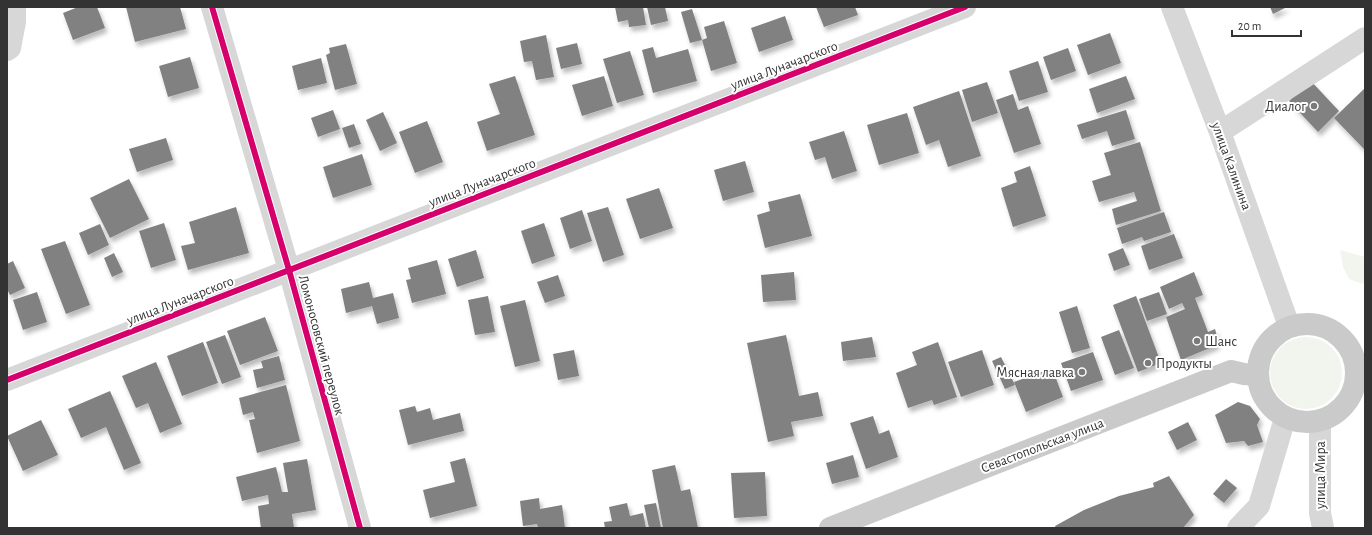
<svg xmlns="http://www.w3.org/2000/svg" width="1372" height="535" font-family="'Alegreya Sans',sans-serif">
<defs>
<filter id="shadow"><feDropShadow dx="2.5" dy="4.5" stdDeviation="2" flood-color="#0004"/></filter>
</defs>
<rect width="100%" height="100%" fill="#fff"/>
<!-- green -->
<path fill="#f1f5ed" d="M 1340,250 L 1365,257 L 1365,275 L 1363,284 L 1349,279 L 1343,267 Z
M1270 373a36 36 0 1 1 72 0a36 36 0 1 1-72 0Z"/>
<!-- building -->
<path fill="#818181" filter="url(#shadow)" d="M 78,7 L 97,7 L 105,28 L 73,40 L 63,13 Z
M 126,7 L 180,7 L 186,29 L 135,42 Z
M 615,7 L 643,7 L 646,25 L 629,27 L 628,20 L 618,22 Z
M 647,7 L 665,7 L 668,21 L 651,25 Z
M 816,7 L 855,7 L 858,15 L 824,27 Z
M 1270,7 L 1287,7 L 1273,14 Z
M 692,9 L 702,40 L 690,43 L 681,12 Z
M 785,16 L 793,40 L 759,52 L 751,28 Z
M 724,21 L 737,63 L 711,71 L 702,40 L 707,38 L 704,27 Z
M 1110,33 L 1121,63 L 1088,75 L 1077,45 Z
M 546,35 L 554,77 L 536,80 L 532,61 L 524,62 L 520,41 Z
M 577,43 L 582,64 L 561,69 L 556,48 Z
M 346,44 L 357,84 L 335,90 L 326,55 L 330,53 L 329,48 Z
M 653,47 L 656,58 L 688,49 L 697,81 L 653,93 L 642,50 Z
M 1068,48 L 1076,71 L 1051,80 L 1043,57 Z
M 630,51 L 644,95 L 617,103 L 603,59 Z
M 190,57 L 199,88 L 168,97 L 159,66 Z
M 321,58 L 327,83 L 298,90 L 292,66 Z
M 1038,61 L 1048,92 L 1019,101 L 1009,71 Z
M 515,76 L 535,135 L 487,151 L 477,122 L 500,114 L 489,84 Z
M 604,76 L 613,106 L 582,116 L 572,85 Z
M 1126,76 L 1135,99 L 1097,113 L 1089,89 Z
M 1310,80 L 1339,111 L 1318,132 L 1289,101 Z
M 987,82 L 998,113 L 972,122 L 962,90 Z
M 1365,88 L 1365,150 L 1334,118 Z
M 959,91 L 981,156 L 948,167 L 939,140 L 926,145 L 913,107 Z
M 1013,94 L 1018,110 L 1028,106 L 1041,144 L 1014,153 L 996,100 Z
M 333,110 L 340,129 L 318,137 L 311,118 Z
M 1126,110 L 1135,139 L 1112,146 L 1107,131 L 1082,139 L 1077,125 Z
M 383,112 L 397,143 L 380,151 L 366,120 Z
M 907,113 L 919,153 L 879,165 L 867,125 Z
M 427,121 L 443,162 L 415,173 L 399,132 Z
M 354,124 L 361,144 L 349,148 L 342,128 Z
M 844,131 L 857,171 L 832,179 L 825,157 L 815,160 L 809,142 Z
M 166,138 L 173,160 L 137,172 L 129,149 Z
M 1140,142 L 1161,211 L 1116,225 L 1112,209 L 1137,201 L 1134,192 L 1099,202 L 1092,181 L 1111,175 L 1104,153 Z
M 362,154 L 372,185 L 333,198 L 323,167 Z
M 745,161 L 754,192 L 723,201 L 714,170 Z
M 1030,166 L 1046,216 L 1013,227 L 1001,188 L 1017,182 L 1014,172 Z
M 129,179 L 149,219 L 110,238 L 90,198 Z
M 659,188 L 673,228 L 640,239 L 626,199 Z
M 800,194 L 812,236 L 765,248 L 757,215 L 770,211 L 768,202 Z
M 236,207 L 249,253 L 188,270 L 181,246 L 195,243 L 189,222 Z
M 608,207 L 624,255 L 603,262 L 587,213 Z
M 582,210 L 592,241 L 570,249 L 560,218 Z
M 1164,212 L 1171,232 L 1144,241 L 1142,237 L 1122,244 L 1117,228 Z
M 164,223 L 176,260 L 151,268 L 139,231 Z
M 544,223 L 555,256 L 532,264 L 521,231 Z
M 100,224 L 109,245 L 88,255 L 79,233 Z
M 1174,234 L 1183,258 L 1149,270 L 1141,246 Z
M 65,241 L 90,305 L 66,314 L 41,249 Z
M 1123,248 L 1130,265 L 1114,271 L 1108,254 Z
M 476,250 L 484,278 L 457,287 L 448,259 Z
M 114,253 L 123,272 L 112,277 L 104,258 Z
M 437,260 L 446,294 L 412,303 L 406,280 L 411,279 L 408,268 Z
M 13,261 L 25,288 L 10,295 L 7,289 L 7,264 Z
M 794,272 L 796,300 L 763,302 L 761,275 Z
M 1194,272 L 1203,295 L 1195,298 L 1208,332 L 1215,329 L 1217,336 L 1217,345 L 1181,360 L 1166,317 L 1185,309 L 1182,303 L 1169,309 L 1160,287 Z
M 558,275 L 565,296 L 545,303 L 537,282 Z
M 369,282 L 373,298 L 393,293 L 399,318 L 377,324 L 372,306 L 346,313 L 341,289 Z
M 37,292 L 47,322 L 23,330 L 13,300 Z
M 1159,292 L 1167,314 L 1147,321 L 1139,299 Z
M 488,296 L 495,332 L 475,335 L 468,300 Z
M 1136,296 L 1161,363 L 1138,372 L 1113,305 Z
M 525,300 L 540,361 L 515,367 L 500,306 Z
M 1077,306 L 1090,348 L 1072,353 L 1059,312 Z
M 265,317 L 278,351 L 240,365 L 227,331 Z
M 1119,330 L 1134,368 L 1115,375 L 1101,337 Z
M 225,335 L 241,377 L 222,384 L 206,342 Z
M 786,335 L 799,396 L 818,392 L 823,416 L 791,422 L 794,436 L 768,442 L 747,343 Z
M 872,337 L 876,357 L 843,361 L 841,342 Z
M 203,342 L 218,383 L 182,396 L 167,356 Z
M 938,342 L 957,397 L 934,405 L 932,400 L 908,408 L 896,373 L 917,365 L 912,352 Z
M 574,350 L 579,376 L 558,380 L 553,354 Z
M 982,350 L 994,385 L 961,397 L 948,362 Z
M 1093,352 L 1103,380 L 1071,391 L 1061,363 Z
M 279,356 L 285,380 L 257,388 L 253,370 L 263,368 L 261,361 Z
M 1001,357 L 1015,385 L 1005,389 L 992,361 Z
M 156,362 L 182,424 L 160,433 L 148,403 L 136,408 L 122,376 Z
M 1052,368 L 1063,397 L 1026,412 L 1014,382 Z
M 286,385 L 300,441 L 257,453 L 249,420 L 255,419 L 253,412 L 243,415 L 239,398 Z
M 110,391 L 141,463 L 124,470 L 106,427 L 81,438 L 68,409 Z
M 1238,402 L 1250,406 L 1260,419 L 1257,425 L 1263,442 L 1248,446 L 1244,441 L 1226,443 L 1215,415 Z
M 415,406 L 417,412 L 430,408 L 433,420 L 460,413 L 464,431 L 408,445 L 399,410 Z
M 873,416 L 879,434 L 889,430 L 898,457 L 866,469 L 850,423 Z
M 41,420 L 58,455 L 23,471 L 7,436 Z
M 1188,422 L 1197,440 L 1177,450 L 1168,432 Z
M 853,455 L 859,477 L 832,484 L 826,463 Z
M 465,458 L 477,506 L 430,518 L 423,490 L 455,482 L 450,462 Z
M 307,459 L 316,510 L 292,514 L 294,528 L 261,528 L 258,506 L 269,504 L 268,495 L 242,501 L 236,477 L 276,467 L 282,492 L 288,492 L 283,463 Z
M 675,465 L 681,491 L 690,489 L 698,528 L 663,528 L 652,470 Z
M 765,472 L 767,516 L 734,518 L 731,473 Z
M 1169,476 L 1194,515 L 1183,528 L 1056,528 L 1055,526 L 1084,510 L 1119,496 L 1154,487 L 1153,483 Z
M 1226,479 L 1237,488 L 1224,503 L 1213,494 Z
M 539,498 L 540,509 L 562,505 L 565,528 L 538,528 L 537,524 L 523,526 L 520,501 Z
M 627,503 L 630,516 L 643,513 L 646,528 L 605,528 L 604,522 L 612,521 L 609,507 Z
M 656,503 L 661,528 L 649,528 L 644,505 Z"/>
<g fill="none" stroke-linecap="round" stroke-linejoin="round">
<!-- minor -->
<path stroke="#d7d7d7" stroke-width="22" d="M 212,7 L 289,270 L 360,528
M 1172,7 L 1220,132 L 1289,326
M 7,50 L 10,48 L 15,22 L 15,7
M 1220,132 L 1365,38
M 7,380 L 965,7
M 1320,421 L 1320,513 L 1323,528
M 1238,528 L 1259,506 L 1285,418"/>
<!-- major -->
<path stroke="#cacaca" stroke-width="22" d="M1258 373a49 49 0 1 1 98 0a49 49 0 1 1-98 0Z
M 830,528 L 1231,371 L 1244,374 L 1257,375"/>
<!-- cycleway casing -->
<g stroke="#fff" stroke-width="8">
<path id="cycleway" d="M 212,7 L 289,270 L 360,528
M 7,380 L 965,7"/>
</g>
<!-- cycleway -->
<use href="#cycleway" stroke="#d6006c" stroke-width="6"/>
</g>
<!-- markers -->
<g fill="#7a7a7a" stroke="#fff" stroke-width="1.5">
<circle cx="1314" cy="106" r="4"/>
<circle cx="1197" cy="341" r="4"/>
<circle cx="1148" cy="363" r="4"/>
<circle cx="1082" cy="372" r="4"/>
</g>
<g text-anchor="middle" stroke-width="4" stroke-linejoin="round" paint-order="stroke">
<!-- street labels -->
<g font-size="14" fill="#333" stroke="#fff">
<text transform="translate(784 65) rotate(-21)" y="5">улица Луначарского</text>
<text transform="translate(1232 166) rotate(70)" y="5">улица Калинина</text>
<text transform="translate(482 182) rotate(-21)" y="5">улица Луначарского</text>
<text transform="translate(180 300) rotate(-21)" y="5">улица Луначарского</text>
<text transform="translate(322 345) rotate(75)" y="5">Ломоносовский переулок</text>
<text transform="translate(1042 445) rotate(-21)" y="5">Севастопольская улица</text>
<text transform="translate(1320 475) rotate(-90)" y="5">улица Мира</text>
</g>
<!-- poi labels -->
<g font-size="14" fill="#333" stroke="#fff" text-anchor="end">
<text x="1306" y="111">Диалог</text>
<text x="1205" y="346" text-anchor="start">Шанс</text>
<text x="1156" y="368" text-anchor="start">Продукты</text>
<text x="1074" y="377">Мясная лавка</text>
</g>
</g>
<!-- border -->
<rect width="1372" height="535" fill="none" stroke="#333333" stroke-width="16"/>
<!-- scale -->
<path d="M1232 30v6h69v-6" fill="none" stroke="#333333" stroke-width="2"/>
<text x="1238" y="30" font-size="12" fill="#333333" stroke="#ffffff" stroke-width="3" paint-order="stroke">20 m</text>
</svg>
